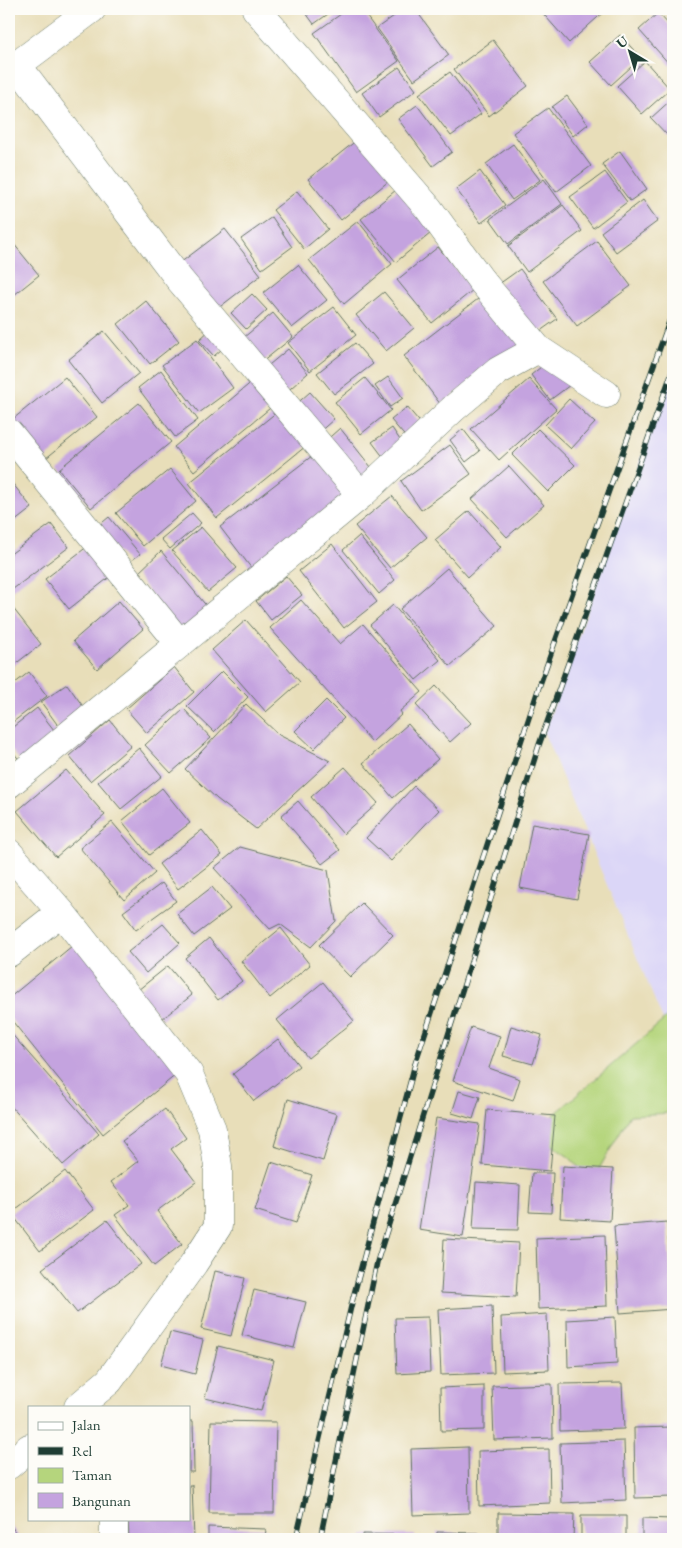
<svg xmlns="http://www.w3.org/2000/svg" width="682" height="1548" font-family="'EB Garamond',serif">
<rect width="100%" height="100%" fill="#fdfcf7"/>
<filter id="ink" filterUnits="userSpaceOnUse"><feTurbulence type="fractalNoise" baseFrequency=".02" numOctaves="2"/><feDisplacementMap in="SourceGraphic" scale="10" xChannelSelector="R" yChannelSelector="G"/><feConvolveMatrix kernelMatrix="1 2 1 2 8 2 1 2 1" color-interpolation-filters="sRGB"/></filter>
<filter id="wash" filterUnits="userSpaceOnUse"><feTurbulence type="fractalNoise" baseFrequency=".0096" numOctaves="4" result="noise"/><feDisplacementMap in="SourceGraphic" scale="20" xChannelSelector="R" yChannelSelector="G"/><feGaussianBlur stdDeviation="1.12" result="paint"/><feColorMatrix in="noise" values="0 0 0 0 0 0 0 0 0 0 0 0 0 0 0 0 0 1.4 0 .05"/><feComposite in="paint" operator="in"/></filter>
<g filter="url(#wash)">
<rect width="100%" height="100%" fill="#e8deb9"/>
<!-- built -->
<path fill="#dbd6f7" d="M 673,369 L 673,1044 L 544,733 Z"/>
<!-- green -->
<path fill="#b5d57d" stroke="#6a8958" d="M 673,1012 L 673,1113 L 630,1115 L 592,1181 L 569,1157 L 533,1133 Z"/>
<g id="blocks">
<!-- building -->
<path fill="#c4a3df" d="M 303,9 L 335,9 L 314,24 Z
M 348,9 L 361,9 L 399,61 L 356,92 L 314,33 Z
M 404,9 L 415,9 L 449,55 L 414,80 L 377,28 Z
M 539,9 L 607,9 L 569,43 Z
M 658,13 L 673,29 L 673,64 L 671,66 L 639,30 Z
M 620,35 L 641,58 L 611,85 L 590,62 Z
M 493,40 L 528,86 L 489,116 L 454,69 Z
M 645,61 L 670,89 L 642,114 L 617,86 Z
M 399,67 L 416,90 L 379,117 L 362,93 Z
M 450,72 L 481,114 L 451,136 L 419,94 Z
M 567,96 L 588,124 L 573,136 L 552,107 Z
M 673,98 L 673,133 L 669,137 L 651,118 Z
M 417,105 L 452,152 L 433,166 L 398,119 Z
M 548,108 L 591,166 L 556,192 L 513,133 Z
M 362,136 L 395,176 L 341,220 L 308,179 Z
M 513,144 L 540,180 L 512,200 L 486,164 Z
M 620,151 L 647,189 L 630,201 L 602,164 Z
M 480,171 L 505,205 L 481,223 L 456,189 Z
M 605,172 L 627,202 L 593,228 L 570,197 Z
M 544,179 L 562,204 L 508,244 L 490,219 Z
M 402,185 L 437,228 L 396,262 L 361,219 Z
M 297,191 L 328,229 L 304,249 L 273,210 Z
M 643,200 L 658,221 L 616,252 L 601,232 Z
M 563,205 L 582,231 L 527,272 L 508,246 Z
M 272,217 L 292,247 L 262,269 L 241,239 Z
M 358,221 L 392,264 L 344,304 L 309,260 Z
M 225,229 L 261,275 L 212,313 L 176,266 Z
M 9,238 L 39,275 L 9,299 Z
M 597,241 L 631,286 L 577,326 L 543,281 Z
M 438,247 L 473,290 L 432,323 L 397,280 Z
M 298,265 L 327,300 L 292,328 L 263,293 Z
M 520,269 L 557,319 L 536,334 L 499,284 Z
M 384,292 L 414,328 L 386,351 L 356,315 Z
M 487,292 L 524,342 L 441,405 L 404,356 Z
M 252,294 L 267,310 L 246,329 L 231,313 Z
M 146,301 L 179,341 L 150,364 L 118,324 Z
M 334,307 L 356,335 L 310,371 L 288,343 Z
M 273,313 L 293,337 L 256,367 L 237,343 Z
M 214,326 L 229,343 L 214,356 L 199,340 Z
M 104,331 L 139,373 L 102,403 L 68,360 Z
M 197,339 L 233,388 L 199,413 L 162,365 Z
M 355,343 L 373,364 L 334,394 L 317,373 Z
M 288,349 L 308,373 L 283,395 L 263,370 Z
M 551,359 L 570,385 L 550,400 L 531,375 Z
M 161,370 L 198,420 L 175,437 L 138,388 Z
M 65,377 L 97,417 L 45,459 L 13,419 Z
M 388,377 L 403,398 L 390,407 L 375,386 Z
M 365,378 L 391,410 L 361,434 L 335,402 Z
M 529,379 L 556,409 L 499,460 L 471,429 Z
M 254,380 L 275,404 L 194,471 L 174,447 Z
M 310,392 L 334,419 L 317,434 L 293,407 Z
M 569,399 L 595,423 L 571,449 L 545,425 Z
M 139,403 L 171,442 L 91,508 L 59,469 Z
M 283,407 L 311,442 L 217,518 L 189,483 Z
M 407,407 L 424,427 L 409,441 L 391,420 Z
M 340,428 L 375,472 L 357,487 L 322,444 Z
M 392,428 L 406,449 L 387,462 L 372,442 Z
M 463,429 L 480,451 L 466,462 L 450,440 Z
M 538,429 L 575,465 L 548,492 L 512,455 Z
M 450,445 L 471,474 L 421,510 L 401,481 Z
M 321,449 L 353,490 L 252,569 L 220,527 Z
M 509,466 L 544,505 L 507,537 L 472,499 Z
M 170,469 L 196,501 L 143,546 L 116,513 Z
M 9,479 L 32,508 L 9,526 Z
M 392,496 L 427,537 L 390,568 L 355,526 Z
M 469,511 L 501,547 L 468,577 L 435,540 Z
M 192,513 L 201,523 L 170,549 L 161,539 Z
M 109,517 L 140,554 L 128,563 L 97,527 Z
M 51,524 L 69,547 L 9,592 L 9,555 Z
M 201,527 L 237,568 L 208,592 L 172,551 Z
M 359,536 L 395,580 L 379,594 L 343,550 Z
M 332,544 L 377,602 L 344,628 L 299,571 Z
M 88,546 L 111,576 L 69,609 L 45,579 Z
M 161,551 L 209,609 L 180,633 L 136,575 Z
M 447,568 L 497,626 L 450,666 L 400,609 Z
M 286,576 L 302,595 L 271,620 L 256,601 Z
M 301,600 L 340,644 L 363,624 L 422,692 L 400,711 L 402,714 L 372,742 L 270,628 Z
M 119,601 L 143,629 L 97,669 L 73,641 Z
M 393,605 L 440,660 L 416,680 L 370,625 Z
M 12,607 L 41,644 L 9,669 L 9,609 Z
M 246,620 L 300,682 L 266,712 L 212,650 Z
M 174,667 L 194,692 L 147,733 L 126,709 Z
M 222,671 L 248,697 L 214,732 L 187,706 Z
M 29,672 L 47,696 L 9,725 L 9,688 Z
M 67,684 L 87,712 L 62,731 L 41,702 Z
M 436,686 L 471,723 L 450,742 L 416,705 Z
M 326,700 L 344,718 L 314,749 L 295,731 Z
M 246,704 L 279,735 L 330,761 L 256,829 L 217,799 L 185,769 Z
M 37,708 L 61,739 L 25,767 L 9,747 L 9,730 Z
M 184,709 L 211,738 L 171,773 L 145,745 Z
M 110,720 L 131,746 L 90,781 L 69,756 Z
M 408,724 L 438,759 L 393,798 L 363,763 Z
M 139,748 L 162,776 L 121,809 L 98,782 Z
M 345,767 L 378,803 L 343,834 L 311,797 Z
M 66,770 L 105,815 L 56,857 L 17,811 Z
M 414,786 L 439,810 L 391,861 L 366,838 Z
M 162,788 L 190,823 L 149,855 L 122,821 Z
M 298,801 L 340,850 L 322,864 L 281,816 Z
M 112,822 L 155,873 L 124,900 L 80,848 Z
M 532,824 L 589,834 L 577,899 L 520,888 Z
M 202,830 L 222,855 L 178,889 L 159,864 Z
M 240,847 L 328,870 L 336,921 L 311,947 L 280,924 L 270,929 L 214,868 Z
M 162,883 L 176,901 L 136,930 L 123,912 Z
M 212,887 L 230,909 L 194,936 L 177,914 Z
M 362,903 L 393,935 L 350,977 L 319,945 Z
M 163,924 L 180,943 L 146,973 L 128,952 Z
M 281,928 L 310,965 L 270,998 L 241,961 Z
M 209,938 L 242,981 L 218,1000 L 185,958 Z
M 78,941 L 182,1070 L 103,1134 L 9,1017 L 9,998 Z
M 168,966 L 192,995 L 162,1019 L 138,990 Z
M 323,982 L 354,1021 L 308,1058 L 277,1020 Z
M 511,1026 L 542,1035 L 533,1064 L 503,1056 Z
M 471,1027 L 500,1036 L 489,1068 L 520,1079 L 513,1101 L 453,1081 Z
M 9,1031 L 99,1134 L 63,1165 L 9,1104 Z
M 278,1039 L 299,1066 L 254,1101 L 233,1074 Z
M 459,1091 L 480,1097 L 473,1119 L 452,1113 Z
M 288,1099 L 337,1114 L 323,1161 L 274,1146 Z
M 165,1109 L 186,1138 L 171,1149 L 196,1182 L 157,1211 L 182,1244 L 154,1266 L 115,1215 L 129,1205 L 111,1182 L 138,1161 L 122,1141 Z
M 487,1110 L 555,1116 L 550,1171 L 482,1165 Z
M 436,1118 L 480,1124 L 463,1237 L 419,1230 Z
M 271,1162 L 312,1175 L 296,1223 L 255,1210 Z
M 563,1166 L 613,1169 L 610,1221 L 560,1218 Z
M 65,1171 L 94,1210 L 40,1251 L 11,1213 Z
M 532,1173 L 553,1173 L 551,1213 L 529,1212 Z
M 476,1182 L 520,1185 L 518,1230 L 473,1229 Z
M 107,1220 L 141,1264 L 77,1313 L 42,1269 Z
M 667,1222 L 673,1309 L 620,1313 L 614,1226 Z
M 605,1235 L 607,1306 L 538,1309 L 536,1238 Z
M 444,1239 L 519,1243 L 516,1297 L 441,1293 Z
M 215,1271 L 245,1278 L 231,1336 L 201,1329 Z
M 254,1290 L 306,1302 L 294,1348 L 242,1335 Z
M 492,1306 L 494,1373 L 441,1375 L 438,1309 Z
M 547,1314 L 549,1370 L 503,1372 L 501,1317 Z
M 428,1317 L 430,1372 L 397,1374 L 395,1318 Z
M 615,1317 L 617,1364 L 568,1367 L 567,1320 Z
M 170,1332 L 203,1340 L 195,1374 L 161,1365 Z
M 218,1346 L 274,1360 L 261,1411 L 205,1398 Z
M 622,1383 L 624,1429 L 560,1431 L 559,1384 Z
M 552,1384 L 553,1438 L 494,1440 L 492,1386 Z
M 484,1386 L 484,1430 L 441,1431 L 440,1388 Z
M 189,1421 L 193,1421 L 194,1472 L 189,1472 Z
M 211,1421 L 276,1422 L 274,1513 L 209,1513 Z
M 673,1427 L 673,1497 L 635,1498 L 634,1428 Z
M 624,1441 L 626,1500 L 562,1503 L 560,1443 Z
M 468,1447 L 469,1513 L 413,1515 L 411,1449 Z
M 549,1449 L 550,1503 L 479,1506 L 478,1451 Z
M 189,1485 L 192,1485 L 194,1539 L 129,1539 L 128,1519 L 189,1519 Z
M 498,1513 L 574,1514 L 573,1539 L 498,1539 Z
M 581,1516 L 626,1516 L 626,1539 L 581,1539 Z
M 642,1518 L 673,1519 L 673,1539 L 642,1539 Z
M 9,1523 L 20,1539 L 9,1539 Z
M 208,1527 L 266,1529 L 265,1539 L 208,1539 Z
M 437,1532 L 479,1533 L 479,1539 L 437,1539 Z
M 363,1534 L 415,1535 L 415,1539 L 363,1539 Z"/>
</g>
</g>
<g filter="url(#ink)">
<use href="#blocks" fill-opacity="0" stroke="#657563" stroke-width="1"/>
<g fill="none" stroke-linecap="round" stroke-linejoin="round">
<!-- minor casing -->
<g stroke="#657563" stroke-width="29">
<path id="minor" d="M 256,9 L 429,209 L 480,279 L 538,349 L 606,394
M 17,65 L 179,279 L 361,495
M 9,71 L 92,9
M 9,433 L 180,644
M 9,784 L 361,495 L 454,408 L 498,371 L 538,349
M 9,853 L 61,912 L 189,1074 L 212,1129 L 218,1166 L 218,1226 L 194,1263 L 109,1381 L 78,1407
M 9,953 L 61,912
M 9,1465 L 29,1448
M 114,1519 L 114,1539"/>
</g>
<!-- minor -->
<use href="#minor" stroke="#fff" stroke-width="28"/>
<!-- rail casing -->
<g stroke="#1f3d34" stroke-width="5.5">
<path id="rail" d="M 296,1539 L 353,1298 L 415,1064 L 539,687 L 673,311
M 320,1539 L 377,1262 L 539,745 L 673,369"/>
</g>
<!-- rail -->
<use href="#rail" stroke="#fdfcf7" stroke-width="4" stroke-dasharray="11" stroke-linecap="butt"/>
</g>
</g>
<!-- margin -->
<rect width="682" height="1548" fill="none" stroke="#fdfcf7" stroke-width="30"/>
<!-- legend -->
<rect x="28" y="1406" width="162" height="115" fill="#fdfcf7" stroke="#a4b0a9"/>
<rect x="38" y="1422" width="25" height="8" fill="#ffffff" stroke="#a4b0a9"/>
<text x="72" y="1430" font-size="15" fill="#1f3d34">Jalan</text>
<rect x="38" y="1447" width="25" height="8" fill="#1f3d34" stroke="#a4b0a9"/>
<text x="72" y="1456" font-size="15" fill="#1f3d34">Rel</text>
<rect x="38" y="1468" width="25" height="15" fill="#b5d57d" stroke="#a4b0a9"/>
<text x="72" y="1480" font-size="15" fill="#1f3d34">Taman</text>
<rect x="38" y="1493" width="25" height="15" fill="#c4a3df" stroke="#a4b0a9"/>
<text x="72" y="1506" font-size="15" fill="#1f3d34">Bangunan</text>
<!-- north arrow -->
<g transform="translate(630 52) rotate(322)" stroke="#fdfcf7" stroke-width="4" paint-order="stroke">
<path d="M0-4L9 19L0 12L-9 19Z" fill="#1f3d34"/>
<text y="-8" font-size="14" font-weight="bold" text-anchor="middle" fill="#1f3d34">U</text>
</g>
</svg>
